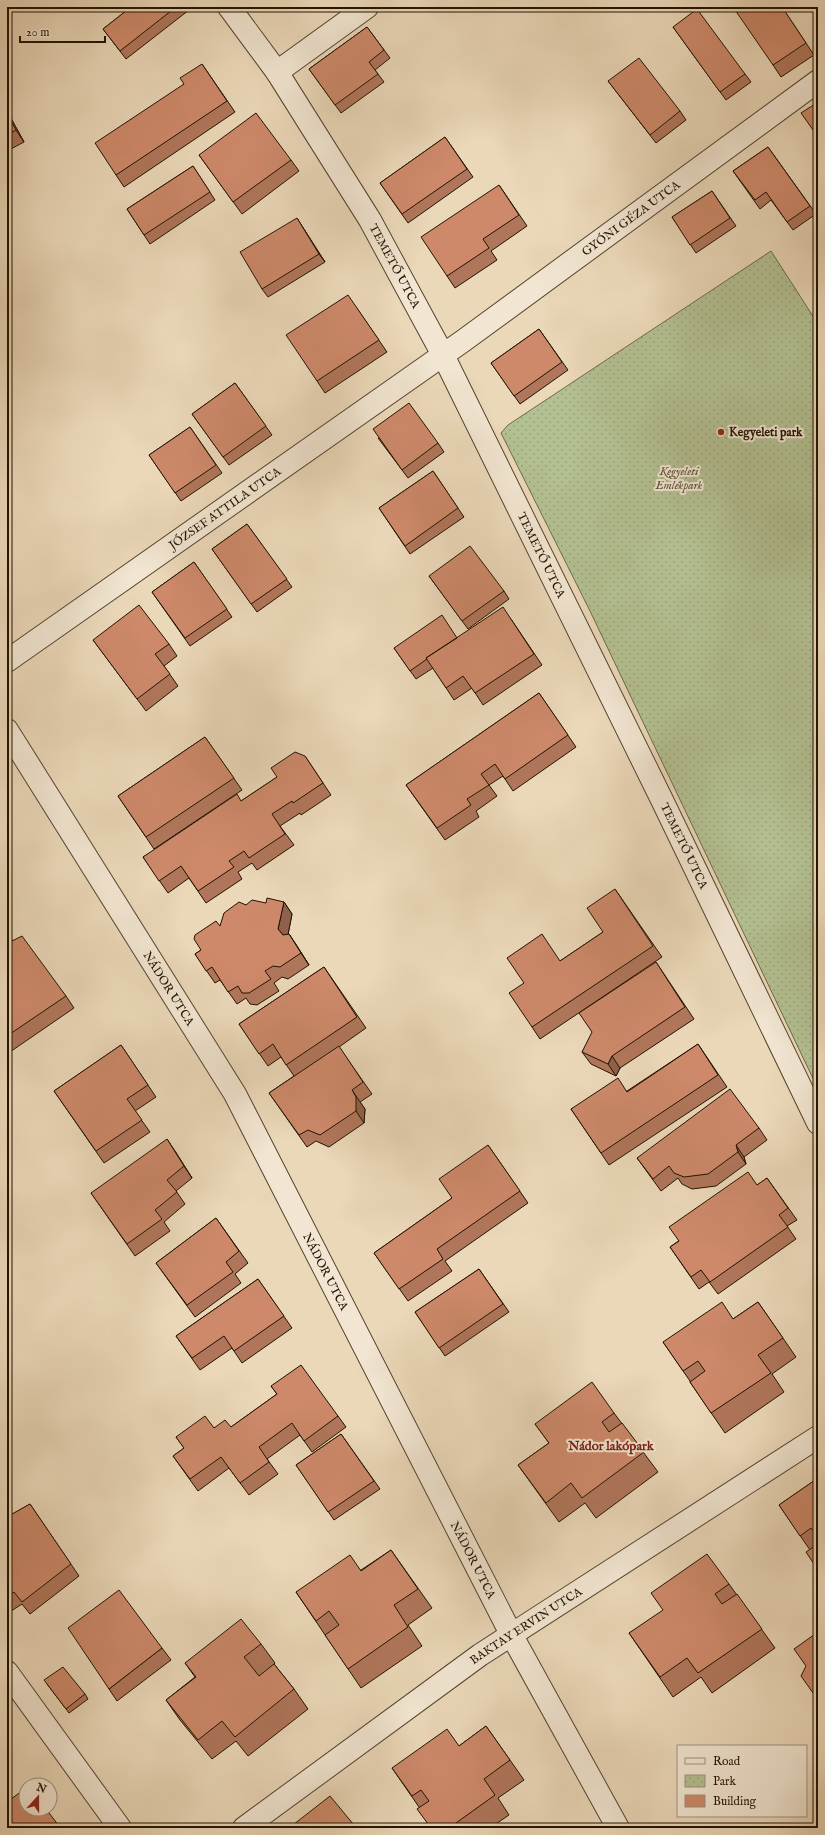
<svg xmlns="http://www.w3.org/2000/svg" width="825" height="1835" font-family="'IM FELL English',serif">
<defs>
<pattern id="park-dots" width="8" height="8" patternUnits="userSpaceOnUse"><rect width="8" height="8" fill="#b3c092"/><path d="M2 2h.1M6 6h.1" fill="none" stroke="#9aa47c" stroke-width="1.8" stroke-linecap="round"/></pattern>
</defs>
<rect width="100%" height="100%" fill="#ebd8b9"/>
<filter id="stains"><feTurbulence type="fractalNoise" baseFrequency=".005" numOctaves="4"/><feColorMatrix values="0 0 0 0 .2 0 0 0 0 .09 0 0 0 0 .02 0 0 0 .5 -.17"/></filter>
<radialGradient id="worn" r=".72"><stop offset=".6" stop-color="#630" stop-opacity="0"/><stop offset="1" stop-color="#630" stop-opacity=".3"/></radialGradient>
<!-- park -->
<path fill="url(#park-dots)" stroke="#6a6a49" d="M 771,251 L 818,324 L 818,1089 L 590,611 L 501,433 L 508,425 Z"/>
<g fill="none" stroke-linecap="round" stroke-linejoin="round">
<!-- minor casing -->
<g stroke="#54442e" stroke-width="24">
<g id="minor">
<path id="s1" d="M 229,7 L 277,72 L 370,220 L 443,355 L 662,800 L 818,1123"/>
<path d="M 277,72 L 367,7"/>
<path id="s2" d="M 7,661 L 463,341 L 818,81"/>
<path id="s3" d="M 7,730 L 235,1094 L 511,1634 L 618,1828"/>
<path d="M 7,1672 L 120,1828"/>
<path id="s4" d="M 244,1828 L 480,1655 L 818,1437"/>
</g>
</g>
<!-- minor -->
<use href="#minor" stroke="#f2e6d2" stroke-width="22"/>
</g>
<!-- wall -->
<path fill="#b0765b" stroke="#211300" d="M 131,7 L 186,7 L 189,10 L 126,59 L 103,29 Z
M 782,7 L 814,55 L 781,77 L 773,65 Z
M 367,27 L 390,58 L 375,70 L 384,82 L 341,113 L 309,69 Z
M 673,27 L 745,74 L 751,82 L 726,100 Z
M 202,64 L 235,112 L 124,187 L 116,175 L 184,84 Z
M 608,81 L 680,111 L 686,120 L 656,143 Z
M 7,111 L 24,142 L 7,151 Z
M 445,137 L 473,177 L 408,223 L 380,183 Z
M 768,147 L 816,214 L 793,230 L 771,200 L 760,209 L 733,171 Z
M 199,155 L 291,160 L 299,171 L 242,214 Z
M 193,166 L 215,200 L 150,244 L 127,209 Z
M 499,185 L 527,226 L 491,251 L 497,260 L 455,288 L 447,276 Z
M 712,191 L 736,226 L 696,253 L 672,217 Z
M 302,226 L 325,262 L 268,297 L 262,289 Z
M 356,307 L 387,352 L 325,393 L 317,381 Z
M 539,329 L 568,370 L 520,404 L 491,363 Z
M 235,383 L 272,435 L 229,465 L 192,414 Z
M 190,427 L 222,473 L 181,501 L 149,455 Z
M 378,438 L 438,443 L 444,452 L 408,478 Z
M 433,471 L 464,517 L 410,554 L 379,508 Z
M 247,524 L 292,587 L 257,612 L 212,549 Z
M 194,562 L 232,617 L 190,646 L 152,592 Z
M 429,576 L 504,591 L 509,599 L 468,629 Z
M 511,619 L 542,665 L 483,705 L 472,688 L 454,700 L 433,668 L 416,679 L 394,648 L 457,638 Z
M 93,640 L 169,644 L 177,656 L 164,666 L 178,686 L 146,711 Z
M 539,693 L 576,747 L 513,791 L 503,776 L 489,785 L 497,796 L 476,811 L 479,817 L 445,840 L 406,785 Z
M 205,737 L 242,790 L 154,849 L 118,796 Z
M 305,756 L 331,795 L 301,815 L 300,813 L 280,826 L 294,845 L 257,870 L 252,863 L 238,872 L 242,879 L 206,903 L 189,878 L 168,893 L 143,857 L 241,801 L 277,777 Z
M 7,850 L 12,858 L 7,862 Z
M 615,889 L 662,957 L 540,1039 L 532,1027 L 524,983 L 560,961 L 603,932 Z
M 284,902 L 292,914 L 288,934 L 289,934 L 297,946 L 309,965 L 288,979 L 282,977 L 274,983 L 279,991 L 257,1005 L 250,1004 L 246,998 L 237,1004 L 220,980 L 215,983 L 195,954 L 201,950 L 220,926 L 246,905 Z
M 7,933 L 13,941 L 66,996 L 74,1008 L 7,1054 Z
M 656,962 L 694,1019 L 620,1068 L 616,1076 L 591,1064 L 582,1052 Z
M 324,967 L 366,1028 L 339,1047 L 372,1094 L 360,1102 L 365,1109 L 364,1123 L 329,1147 L 316,1141 L 307,1147 L 269,1093 L 294,1076 L 281,1057 L 268,1066 L 239,1024 Z
M 698,1044 L 727,1087 L 609,1165 L 571,1109 L 627,1091 Z
M 121,1045 L 156,1097 L 135,1111 L 150,1132 L 104,1163 L 54,1091 Z
M 759,1128 L 767,1140 L 744,1157 L 746,1164 L 716,1186 L 692,1189 L 682,1184 L 678,1178 L 661,1191 L 637,1158 Z
M 488,1145 L 528,1203 L 445,1261 L 452,1271 L 408,1301 L 374,1253 L 452,1198 Z
M 175,1151 L 192,1178 L 176,1191 L 185,1204 L 164,1222 L 170,1231 L 135,1256 L 91,1193 Z
M 767,1178 L 797,1220 L 787,1226 L 796,1239 L 718,1294 L 709,1282 L 699,1289 L 670,1247 Z
M 216,1218 L 248,1263 L 235,1274 L 241,1283 L 195,1317 L 156,1263 Z
M 479,1269 L 509,1312 L 445,1356 L 415,1312 Z
M 258,1279 L 292,1328 L 242,1363 L 232,1348 L 200,1370 L 176,1336 Z
M 758,1302 L 796,1357 L 772,1374 L 784,1392 L 725,1433 L 690,1382 L 690,1381 L 663,1342 L 733,1319 Z
M 271,1386 L 338,1416 L 346,1427 L 312,1452 L 300,1435 L 267,1459 L 278,1474 L 249,1495 L 229,1468 L 198,1491 L 173,1456 L 184,1448 L 176,1437 L 214,1428 L 231,1427 L 277,1394 Z
M 614,1413 L 658,1472 L 596,1518 L 585,1503 L 559,1522 L 518,1465 L 549,1443 L 535,1424 Z
M 341,1434 L 380,1489 L 334,1520 L 296,1465 Z
M 818,1478 L 818,1570 L 810,1550 L 779,1505 Z
M 30,1504 L 79,1576 L 30,1614 L 22,1604 L 8,1613 L 7,1612 L 7,1517 Z
M 391,1550 L 432,1608 L 408,1625 L 422,1646 L 361,1688 L 296,1592 L 361,1570 Z
M 729,1584 L 775,1648 L 712,1693 L 701,1677 L 673,1697 L 629,1633 Z
M 261,1644 L 275,1663 L 274,1664 L 294,1689 L 308,1709 L 248,1756 L 236,1741 L 212,1759 L 180,1720 L 166,1700 L 195,1677 L 185,1663 Z
M 162,1648 L 171,1660 L 117,1701 L 109,1689 Z
M 47,1684 L 85,1694 L 88,1699 L 69,1713 Z
M 486,1726 L 524,1780 L 498,1798 L 509,1815 L 490,1828 L 431,1828 L 419,1807 L 392,1768 L 459,1746 Z
M 354,1825 L 356,1828 L 289,1828 Z"/>
<!-- shaded-wall -->
<path fill="#90604a" stroke="#211300" d="M 7,111 L 24,142 L 16,130 L 7,114 Z
M 297,218 L 302,226 L 325,262 L 319,254 Z
M 284,902 L 292,914 L 287,940 L 278,929 Z
M 289,934 L 297,946 L 309,965 L 301,953 Z
M 612,1056 L 620,1068 L 616,1076 L 608,1064 Z
M 352,1090 L 365,1109 L 364,1123 L 356,1111 Z
M 167,1139 L 175,1151 L 192,1178 L 184,1166 Z
M 736,1145 L 744,1157 L 746,1164 L 738,1152 Z"/>
<!-- building -->
<path fill="#cd896a" stroke="#211300" d="M 131,7 L 176,7 L 120,51 L 103,29 Z
M 733,7 L 782,7 L 806,43 L 773,65 Z
M 697,9 L 745,74 L 720,92 L 673,27 Z
M 367,27 L 384,50 L 369,62 L 378,74 L 335,105 L 309,69 Z
M 639,58 L 680,111 L 650,135 L 608,81 Z
M 202,64 L 227,101 L 116,175 L 95,143 L 184,84 L 180,78 Z
M 818,102 L 818,137 L 801,113 Z
M 256,113 L 291,160 L 233,202 L 199,155 Z
M 7,114 L 16,130 L 7,135 Z
M 445,137 L 467,169 L 402,214 L 380,183 Z
M 768,147 L 810,206 L 787,222 L 766,192 L 755,200 L 733,171 Z
M 193,166 L 210,192 L 144,235 L 127,209 Z
M 499,185 L 519,215 L 483,239 L 489,248 L 447,276 L 421,237 Z
M 712,191 L 730,218 L 690,245 L 672,217 Z
M 297,218 L 319,254 L 262,289 L 240,252 Z
M 348,295 L 379,340 L 317,381 L 286,335 Z
M 539,329 L 562,362 L 514,396 L 491,363 Z
M 235,383 L 266,426 L 223,457 L 192,414 Z
M 409,403 L 438,443 L 402,470 L 373,429 Z
M 190,427 L 216,465 L 175,493 L 149,455 Z
M 433,471 L 458,508 L 405,546 L 379,508 Z
M 247,524 L 287,579 L 251,604 L 212,549 Z
M 470,546 L 504,591 L 462,621 L 429,576 Z
M 194,562 L 227,609 L 185,638 L 152,592 Z
M 139,605 L 169,644 L 155,654 L 170,674 L 137,699 L 93,640 Z
M 503,607 L 534,654 L 475,693 L 463,676 L 446,688 L 426,658 Z
M 442,615 L 457,638 L 426,658 L 427,659 L 410,671 L 394,648 Z
M 539,693 L 568,735 L 505,779 L 495,764 L 481,774 L 489,785 L 467,799 L 471,805 L 437,828 L 406,785 Z
M 205,737 L 234,778 L 146,837 L 118,796 Z
M 295,752 L 305,756 L 323,783 L 293,803 L 292,801 L 272,814 L 285,834 L 249,858 L 244,851 L 229,861 L 234,867 L 198,891 L 181,866 L 159,881 L 143,857 L 237,794 L 241,801 L 277,777 L 271,768 Z
M 615,889 L 653,946 L 532,1027 L 509,993 L 524,983 L 507,958 L 542,934 L 560,961 L 603,932 L 587,908 Z
M 267,898 L 284,902 L 278,929 L 283,935 L 289,934 L 301,953 L 280,967 L 273,966 L 265,971 L 271,979 L 249,993 L 242,993 L 238,986 L 228,992 L 212,967 L 206,971 L 195,954 L 201,950 L 194,939 L 195,935 L 216,921 L 220,926 L 224,913 L 239,902 L 246,905 L 252,900 L 266,903 Z
M 7,933 L 12,941 L 22,936 L 66,996 L 7,1036 Z
M 656,962 L 685,1007 L 612,1056 L 608,1064 L 582,1052 L 592,1032 L 579,1013 Z
M 324,967 L 357,1017 L 286,1065 L 273,1044 L 259,1054 L 239,1024 Z
M 698,1044 L 718,1075 L 601,1153 L 571,1109 L 618,1078 L 627,1092 Z
M 121,1045 L 148,1085 L 127,1099 L 142,1120 L 96,1151 L 54,1091 Z
M 339,1046 L 363,1082 L 352,1090 L 356,1097 L 356,1111 L 320,1135 L 308,1130 L 299,1135 L 269,1093 Z
M 730,1089 L 759,1128 L 736,1145 L 738,1152 L 708,1174 L 684,1177 L 674,1173 L 669,1166 L 653,1179 L 637,1158 Z
M 167,1139 L 184,1166 L 167,1180 L 177,1192 L 155,1210 L 162,1219 L 127,1244 L 91,1193 Z
M 488,1145 L 520,1191 L 437,1249 L 443,1259 L 399,1289 L 374,1253 L 452,1198 L 439,1179 Z
M 748,1172 L 757,1185 L 767,1178 L 788,1208 L 779,1215 L 788,1227 L 710,1282 L 701,1270 L 691,1277 L 670,1247 L 679,1241 L 669,1227 Z
M 216,1218 L 239,1251 L 226,1262 L 233,1272 L 187,1305 L 156,1263 Z
M 479,1269 L 503,1304 L 439,1348 L 415,1312 Z
M 258,1279 L 284,1316 L 234,1351 L 224,1336 L 192,1358 L 176,1336 Z
M 722,1302 L 733,1319 L 758,1302 L 783,1338 L 758,1355 L 771,1373 L 711,1413 L 690,1382 L 705,1371 L 698,1361 L 683,1371 L 663,1342 Z
M 301,1365 L 338,1416 L 304,1441 L 292,1423 L 259,1447 L 269,1462 L 240,1483 L 221,1457 L 190,1479 L 173,1456 L 184,1448 L 176,1437 L 205,1416 L 214,1428 L 225,1420 L 231,1427 L 277,1394 L 271,1386 Z
M 592,1382 L 614,1413 L 602,1422 L 609,1432 L 622,1423 L 644,1452 L 582,1498 L 571,1483 L 546,1503 L 518,1465 L 549,1443 L 535,1424 Z
M 341,1434 L 374,1481 L 328,1512 L 296,1465 Z
M 818,1478 L 818,1538 L 811,1528 L 800,1536 L 779,1505 Z
M 30,1504 L 71,1564 L 22,1602 L 14,1592 L 7,1596 L 7,1517 Z
M 818,1544 L 818,1570 L 806,1552 Z
M 391,1550 L 418,1589 L 394,1605 L 408,1627 L 348,1669 L 325,1635 L 339,1625 L 329,1611 L 316,1621 L 296,1592 L 350,1555 L 361,1571 Z
M 707,1554 L 729,1584 L 715,1594 L 722,1604 L 737,1594 L 762,1629 L 698,1673 L 687,1658 L 660,1677 L 629,1633 L 663,1610 L 651,1593 Z
M 119,1590 L 162,1648 L 109,1689 L 68,1628 Z
M 241,1619 L 261,1644 L 244,1657 L 259,1676 L 274,1664 L 294,1689 L 235,1737 L 222,1721 L 198,1740 L 166,1700 L 196,1677 L 185,1663 Z
M 818,1632 L 818,1700 L 801,1676 L 806,1666 L 794,1649 Z
M 63,1667 L 85,1694 L 66,1709 L 44,1680 Z
M 486,1726 L 510,1760 L 484,1779 L 495,1795 L 449,1828 L 431,1828 L 417,1809 L 429,1801 L 421,1790 L 412,1796 L 392,1768 L 447,1729 L 459,1746 Z
M 26,1788 L 26,1809 L 46,1809 L 59,1826 L 57,1828 L 7,1828 L 7,1802 Z
M 330,1796 L 354,1825 L 349,1828 L 289,1828 Z"/>
<!-- markers -->
<circle fill="#8f2418" stroke="#f2e6d2" stroke-width="1.5" cx="721" cy="432" r="4"/>
<g text-anchor="middle" stroke-width="4" stroke-linejoin="round" paint-order="stroke">
<!-- street labels -->
<g font-size="12" fill="#211300" stroke="#f2e6d2">
<text dy="4" stroke="none"><textPath href="#s2" startOffset="765">GYÓNI GÉZA UTCA</textPath></text>
<text dy="4" stroke="none"><textPath href="#s1" startOffset="308">TEMETŐ UTCA</textPath></text>
<text dy="4" stroke="none"><textPath href="#s2" startOffset="266">JÓZSEF ATTILA UTCA</textPath></text>
<text dy="4" stroke="none"><textPath href="#s1" startOffset="632">TEMETŐ UTCA</textPath></text>
<text dy="4" stroke="none"><textPath href="#s1" startOffset="956">TEMETŐ UTCA</textPath></text>
<text dy="4" stroke="none"><textPath href="#s3" startOffset="305">NÁDOR UTCA</textPath></text>
<text dy="4" stroke="none"><textPath href="#s3" startOffset="629">NÁDOR UTCA</textPath></text>
<text dy="4" stroke="none"><textPath href="#s3" startOffset="953">NÁDOR UTCA</textPath></text>
<text dy="4" stroke="none"><textPath href="#s4" startOffset="347">BAKTAY ERVIN UTCA</textPath></text>
</g>
<!-- poi labels -->
<g font-size="12" font-weight="bold" fill="#211300" stroke="#f2e6d2" text-anchor="start">
<text x="729" y="436">Kegyeleti park</text>
</g>
<!-- park labels -->
<g font-size="12" font-style="italic" fill="#545033" stroke="#f2e6d2">
<text x="679" y="475">Kegyeleti<tspan x="679" dy="14">Emlékpark</tspan></text>
</g>
<!-- neighbourhood labels -->
<g font-size="13" font-weight="bold" fill="#7a1f14" stroke="#f2e6d2">
<text x="611" y="1450">Nádor lakópark</text>
</g>
</g>
<!-- margin -->
<rect width="825" height="1835" fill="none" stroke="#ebd8b9" stroke-width="24"/>
<rect x="8" y="8" width="809" height="1819" fill="none" stroke="#211300" stroke-width="2"/>
<rect x="12" y="12" width="801" height="1811" fill="none" stroke="#211300"/>
<!-- legend -->
<rect x="677" y="1745" width="130" height="72" fill="#f2e6d2" stroke="#9e927e"/>
<rect x="685" y="1758" width="20" height="6" fill="#f2e6d2" stroke="#9e927e"/>
<text x="713" y="1765" font-size="12" fill="#211300">Road</text>
<rect x="685" y="1775" width="20" height="12" fill="url(#park-dots)" stroke="#9e927e"/>
<text x="713" y="1785" font-size="12" fill="#211300">Park</text>
<rect x="685" y="1795" width="20" height="12" fill="#cd896a" stroke="#9e927e"/>
<text x="713" y="1805" font-size="12" fill="#211300">Building</text>
<!-- north arrow -->
<g transform="translate(38 1797) rotate(21)"><circle r="19" fill="#f2e6d2" stroke="#9e927e"/>
<path d="M0-3L7 15L0 10L-7 15Z" fill="#8f2418"/>
<text y="-6" font-size="11" font-weight="bold" text-anchor="middle" fill="#211300">N</text>
</g>
<!-- scale -->
<path d="M20 36v6h85v-6" fill="none" stroke="#211300" stroke-width="2"/>
<text x="26" y="36" font-size="12" fill="#211300" stroke="#f2e6d2" stroke-width="3" paint-order="stroke">20 m</text>
<rect width="100%" height="100%" filter="url(#stains)"/>
<rect width="100%" height="100%" fill="url(#worn)"/>
</svg>
